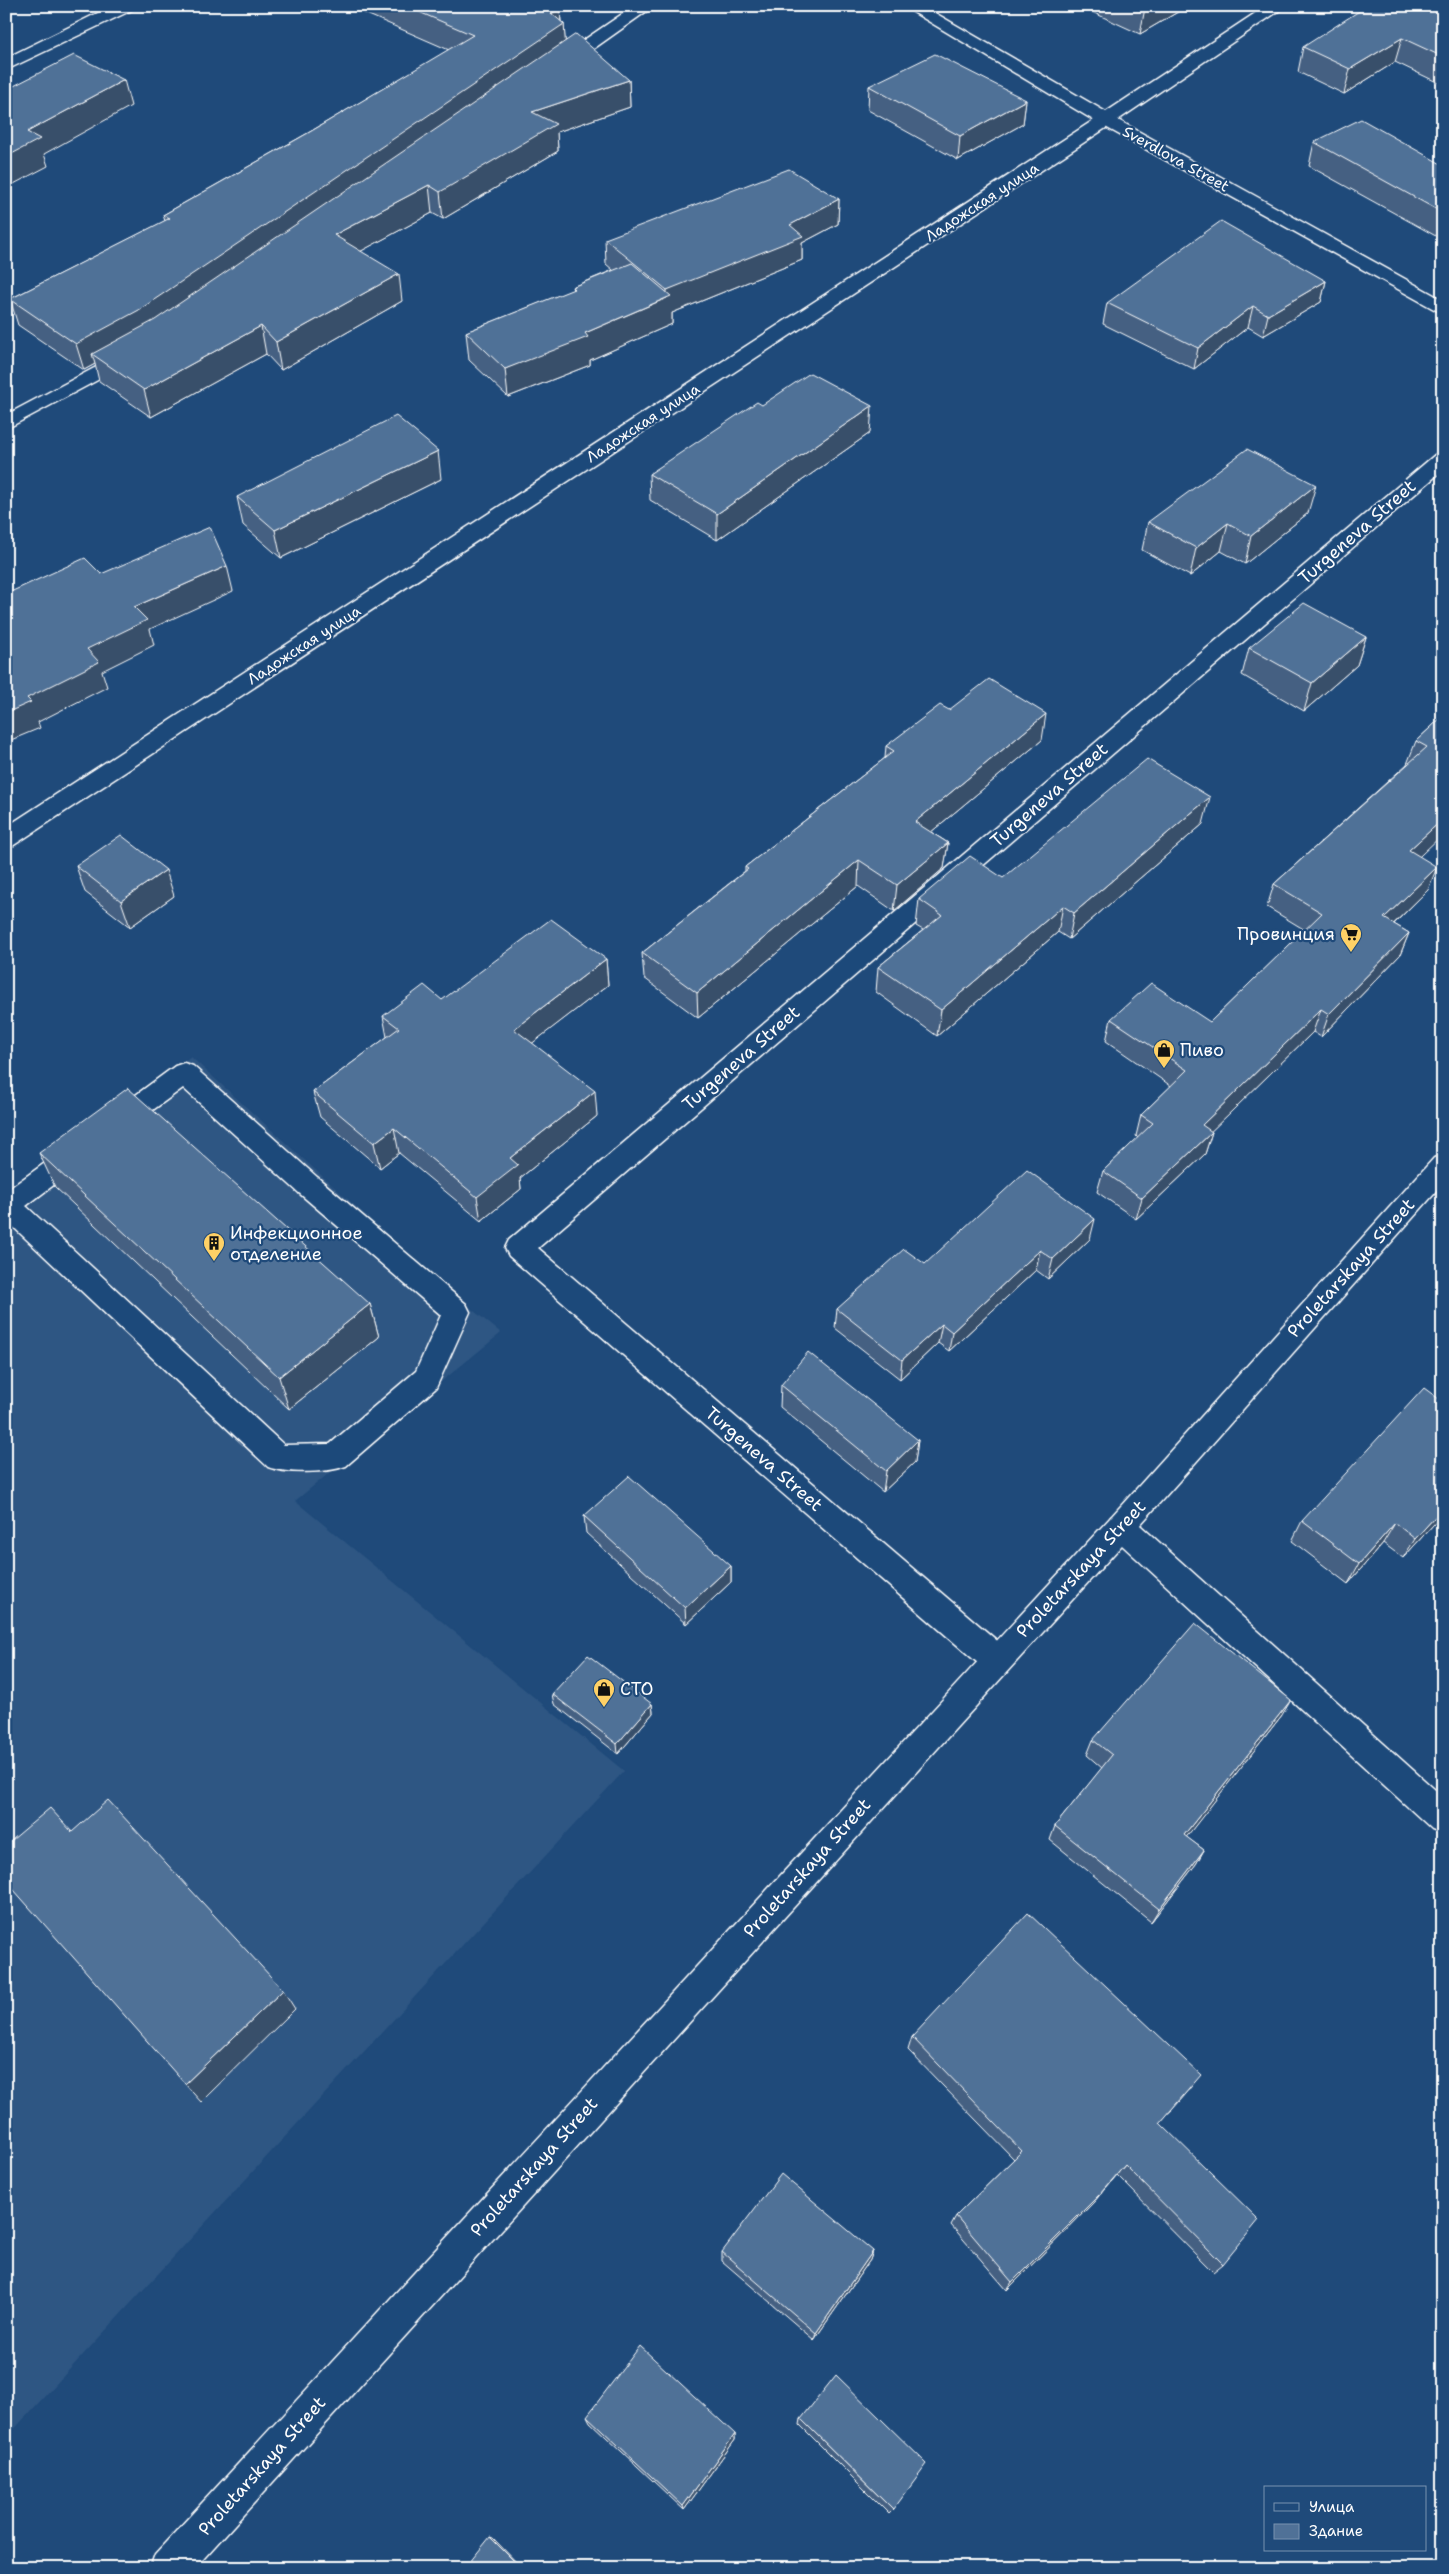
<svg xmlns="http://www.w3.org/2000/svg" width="1449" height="2574" font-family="'Shantell Sans',sans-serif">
<rect width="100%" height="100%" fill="#1f4a7a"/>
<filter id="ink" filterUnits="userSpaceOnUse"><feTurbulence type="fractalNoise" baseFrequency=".02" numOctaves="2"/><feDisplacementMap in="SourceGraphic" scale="10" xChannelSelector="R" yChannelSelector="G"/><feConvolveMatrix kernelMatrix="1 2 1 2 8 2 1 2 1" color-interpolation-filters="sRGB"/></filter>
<g filter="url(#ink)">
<!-- built -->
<path fill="#2e5683" d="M 191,1057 L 442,1285 L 501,1333 L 295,1501 L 624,1771 L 6,2438 L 6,1198 Z"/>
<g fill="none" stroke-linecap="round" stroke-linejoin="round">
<!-- lane casing -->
<g stroke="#fff" stroke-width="3">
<path id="lane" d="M 184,1063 L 193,1066 L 317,1177 L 466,1304 L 470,1312 L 436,1388 L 346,1466 C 328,1473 286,1474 268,1467 L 6,1220 L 6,1191 L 70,1145 L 79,1141 L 88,1145 L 92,1152 L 88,1159 L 26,1206 L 284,1445 L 330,1444 L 416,1371 L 441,1315 L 299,1193 L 183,1088 L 124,1131 L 115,1134 L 106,1131 L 102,1124 L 106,1117 L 175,1066 Z"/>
</g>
<!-- street casing -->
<g stroke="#fff" stroke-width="3">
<path id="street" d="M 634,6 L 654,6 L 565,69 L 553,69 L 550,65 L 553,61 Z
M 1106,115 L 1112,116 L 1115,120 L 1112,124 L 14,845 L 6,848 L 6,827 L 1100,116 Z
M 130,349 L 137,351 L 140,355 L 137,359 L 6,429 L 6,415 Z
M 1443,453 L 1443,470 L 538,1248 L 1008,1650 L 1012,1660 L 1008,1670 L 997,1674 L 986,1670 L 509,1256 L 505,1248 L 509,1240 L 1436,454 Z
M 1121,1513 L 1131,1517 L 1443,1797 L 1443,1833 L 1432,1829 L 1111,1535 L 1106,1526 L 1111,1517 Z"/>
</g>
<!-- secondary casing -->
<g stroke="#fff" stroke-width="3">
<path id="secondary" d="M 112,6 L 134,6 L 132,10 L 6,70 L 6,58 Z
M 903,6 L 923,6 L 1106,112 L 1266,6 L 1286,6 L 1118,120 L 1443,300 L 1443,314 L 1100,124 Z
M 1443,1155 L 1443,1184 L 1131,1535 L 195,2568 L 150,2568 L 155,2554 L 1111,1517 L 1434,1158 Z"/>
</g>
<!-- lane -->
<use href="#lane" fill="#1f4a7a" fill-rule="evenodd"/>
<!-- street -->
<use href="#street" fill="#1f4a7a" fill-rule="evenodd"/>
<!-- secondary -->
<use href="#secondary" fill="#1f4a7a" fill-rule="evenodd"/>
</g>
<!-- wall -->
<path fill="#456182" stroke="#fff" d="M 348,6 L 558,6 L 560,8 L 561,21 L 564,24 L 565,41 L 629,80 L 630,107 L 557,132 L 558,151 L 443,219 L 432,213 L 361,251 L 402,301 L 281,370 L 266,354 L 151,417 L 99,381 L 95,364 L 84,370 L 18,325 L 10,299 L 165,221 L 163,215 L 308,133 L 449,50 Z
M 1079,6 L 1188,6 L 1140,34 Z
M 1443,6 L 1443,85 L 1395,62 L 1344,94 L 1298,72 L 1303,47 Z
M 869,86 L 1026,100 L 1023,124 L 958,160 L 868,110 Z
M 1314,142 L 1443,165 L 1443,240 L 1309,166 Z
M 839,199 L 838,224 L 802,243 L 802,260 L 672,313 L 672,324 L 590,360 L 590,365 L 508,397 L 469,360 L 466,332 L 573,290 L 572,287 L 613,270 L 606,264 L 605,239 Z
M 1326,281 L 1321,302 L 1263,336 L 1248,327 L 1194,369 L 1103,324 L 1107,303 Z
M 762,405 L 870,433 L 717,540 L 650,500 L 649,474 Z
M 441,479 L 281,558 L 243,525 L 237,497 Z
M 1308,513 L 1245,564 L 1221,551 L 1190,576 L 1142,550 L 1148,522 Z
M 1366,637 L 1357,665 L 1304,711 L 1242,675 L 1249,648 Z
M 949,710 L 1042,740 L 931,832 L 948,843 L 944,868 L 894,911 L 858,886 L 698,1018 L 644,978 L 642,953 L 745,871 L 745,867 L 885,758 L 886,746 Z
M 1443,716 L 1419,856 L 1428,890 L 1394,924 L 1409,933 L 1400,955 L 1321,1037 L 1313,1032 L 1211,1131 L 1212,1132 L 1205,1154 L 1136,1219 L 1097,1192 L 1103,1171 L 1138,1138 L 1136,1136 L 1141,1115 L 1171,1086 L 1106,1041 L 1111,1019 L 1210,1022 L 1305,930 L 1267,907 L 1274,884 L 1407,764 L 1416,741 Z
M 1203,824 L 1069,939 L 1058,932 L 937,1036 L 876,992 L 878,967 L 923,930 L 916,926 L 919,899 L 1003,878 Z
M 76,866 L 174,896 L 130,927 L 85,892 Z
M 606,959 L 608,985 L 532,1043 L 597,1116 L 520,1178 L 521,1189 L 481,1221 L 399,1153 L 380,1168 L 320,1117 L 313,1092 L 387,1037 L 383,1016 L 442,1000 Z
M 39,1153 L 370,1304 L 379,1337 L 289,1409 L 55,1187 Z
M 1090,1239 L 1048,1279 L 1036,1270 L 949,1351 L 938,1343 L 900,1379 L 835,1328 L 837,1309 L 925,1264 Z
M 781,1385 L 918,1440 L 915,1462 L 883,1492 L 780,1407 Z
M 1443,1514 L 1403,1558 L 1383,1543 L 1348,1584 L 1292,1541 L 1302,1521 Z
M 584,1516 L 731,1566 L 731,1582 L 686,1624 L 586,1533 Z
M 552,1694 L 652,1704 L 653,1713 L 618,1754 L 554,1704 Z
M 1282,1715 L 1186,1837 L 1204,1850 L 1196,1864 L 1151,1922 L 1050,1840 L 1055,1826 L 1102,1768 L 1087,1755 L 1093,1740 Z
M 912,2037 L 1192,2087 L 1160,2124 L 1223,2264 L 1213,2272 L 1117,2175 L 1093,2203 L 1007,2290 L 951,2225 L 956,2216 L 1014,2159 L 908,2050 Z
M 873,2251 L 870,2260 L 814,2340 L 722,2261 L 722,2252 Z
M 587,2416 L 735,2434 L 735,2440 L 684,2510 L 590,2422 Z
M 801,2419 L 893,2510 L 889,2514 L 800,2425 Z"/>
<!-- shaded-wall -->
<path fill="#384f6a" stroke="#fff" d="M 1147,6 L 1188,6 L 1140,34 L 1145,8 Z
M 560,8 L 561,26 L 564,24 L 566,50 L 146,336 L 92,354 L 95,364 L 84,370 L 76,344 Z
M 1402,38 L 1395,62 L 1344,94 L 1350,69 Z
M 124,80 L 131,106 L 44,154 L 48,166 L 6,188 L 6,157 L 27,132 Z
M 629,80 L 630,107 L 557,132 L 558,151 L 443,219 L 440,192 L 532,112 Z
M 1026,100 L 1023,124 L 958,160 L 960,136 Z
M 429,185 L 432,213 L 339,263 L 334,235 Z
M 839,199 L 838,224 L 802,243 L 802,260 L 672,313 L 672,324 L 590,360 L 590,365 L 508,397 L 505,369 L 585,333 L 667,298 L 667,290 Z
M 399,274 L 402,301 L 281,370 L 276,342 Z
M 1326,281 L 1321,302 L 1263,336 L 1268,315 Z
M 1253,306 L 1248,327 L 1194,369 L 1198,348 Z
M 261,326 L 266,354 L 151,417 L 144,390 Z
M 872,406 L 870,433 L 717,540 L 717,514 Z
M 438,451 L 441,479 L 281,558 L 275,530 Z
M 1316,485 L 1308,513 L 1245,564 L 1251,536 Z
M 1228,523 L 1221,551 L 1190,576 L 1196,548 Z
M 227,566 L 233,591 L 150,629 L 154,645 L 102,671 L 107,687 L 38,722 L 40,728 L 6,742 L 6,713 L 27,698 L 134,607 Z
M 1366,637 L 1357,665 L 1304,711 L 1312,683 Z
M 1046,714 L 1042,740 L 913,847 L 915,822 Z
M 1210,797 L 1203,824 L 1069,939 L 1074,913 Z
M 1443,819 L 1443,834 L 1401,874 L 1409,850 Z
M 948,843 L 944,868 L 894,911 L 897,885 Z
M 859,860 L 858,886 L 698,1018 L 697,993 Z
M 1437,867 L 1428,890 L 1376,941 L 1384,918 Z
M 166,870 L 174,896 L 130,927 L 121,901 Z
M 1063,906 L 1058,932 L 937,1036 L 941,1010 Z
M 1409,933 L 1400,955 L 1321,1037 L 1329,1014 Z
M 606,959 L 608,985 L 517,1055 L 514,1029 Z
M 1321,1009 L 1313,1032 L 1195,1147 L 1202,1125 Z
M 595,1091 L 597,1116 L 520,1178 L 521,1189 L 481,1221 L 477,1197 L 510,1158 Z
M 394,1128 L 399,1153 L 380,1168 L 374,1143 Z
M 1212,1132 L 1205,1154 L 1136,1219 L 1142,1198 Z
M 1095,1219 L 1090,1239 L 1048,1279 L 1053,1259 Z
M 1040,1250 L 1036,1270 L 949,1351 L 952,1332 Z
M 370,1304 L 379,1337 L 289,1409 L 279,1377 Z
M 942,1324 L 938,1343 L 900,1379 L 902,1360 Z
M 918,1440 L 915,1462 L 883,1492 L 886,1471 Z
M 1443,1508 L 1443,1514 L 1403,1558 L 1415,1539 Z
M 1395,1523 L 1383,1543 L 1348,1584 L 1359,1564 Z
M 731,1566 L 731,1582 L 686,1624 L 685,1608 Z
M 1291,1700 L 1282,1715 L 1177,1849 L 1184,1835 Z
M 652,1704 L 653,1713 L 618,1754 L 617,1744 Z
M 1204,1850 L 1196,1864 L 1151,1922 L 1159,1909 Z
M 283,1990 L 295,2009 L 201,2102 L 185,2084 Z
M 1125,2165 L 1093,2203 L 1007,2290 L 1012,2282 Z
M 873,2251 L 870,2260 L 814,2340 L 816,2333 Z
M 735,2434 L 735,2440 L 684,2510 L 683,2506 Z
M 490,2537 L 493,2538 L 522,2568 L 521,2568 Z"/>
<!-- building -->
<path fill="#507197" stroke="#fff" d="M 405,6 L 558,6 L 560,8 L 551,13 L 564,24 L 139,310 L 76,344 L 10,299 L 170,218 L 163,215 L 308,133 L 473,35 Z
M 1367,6 L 1443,6 L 1443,57 L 1402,38 L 1350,69 L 1303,47 Z
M 576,34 L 629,80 L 532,112 L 556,124 L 440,192 L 429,185 L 334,235 L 399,274 L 276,342 L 261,326 L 144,390 L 92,354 L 155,320 Z
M 935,54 L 1026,100 L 960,136 L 869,86 Z
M 74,55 L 124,80 L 27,132 L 40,139 L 6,157 L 6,90 Z
M 1361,119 L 1443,165 L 1443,213 L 1314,142 Z
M 789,169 L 839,199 L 790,225 L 803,236 L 667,290 L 605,239 Z
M 1221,221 L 1326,281 L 1268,315 L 1253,306 L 1198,348 L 1107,303 Z
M 632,263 L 671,296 L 585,333 L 588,337 L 505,369 L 466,332 L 574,289 L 572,287 Z
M 810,373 L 872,406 L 717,514 L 649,474 L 757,402 L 762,405 Z
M 396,416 L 438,451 L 275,530 L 237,497 Z
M 1247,449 L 1316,485 L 1251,536 L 1228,523 L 1196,548 L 1148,522 Z
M 210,527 L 227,566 L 134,607 L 147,620 L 87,649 L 99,662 L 27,698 L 31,702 L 6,713 L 6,594 L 85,558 L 101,574 Z
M 1304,603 L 1366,637 L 1312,683 L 1249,648 Z
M 989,679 L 1046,714 L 915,822 L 948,843 L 897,885 L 859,860 L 697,993 L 642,953 L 748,869 L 745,867 L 894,751 L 886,746 L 940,705 L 949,710 Z
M 1443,716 L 1443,819 L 1409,850 L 1437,867 L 1384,918 L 1409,933 L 1329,1014 L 1321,1009 L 1202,1125 L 1212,1132 L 1142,1198 L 1103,1171 L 1153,1123 L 1141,1115 L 1187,1070 L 1111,1019 L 1151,983 L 1210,1022 L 1322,913 L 1274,884 L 1427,747 L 1416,741 Z
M 1147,759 L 1210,797 L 1074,913 L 1063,906 L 941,1010 L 878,967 L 942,915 L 919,899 L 970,856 L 1003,878 Z
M 121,835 L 166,870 L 121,901 L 76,866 Z
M 551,919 L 606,959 L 514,1029 L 595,1091 L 510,1158 L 518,1165 L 477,1197 L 394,1128 L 374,1143 L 313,1092 L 399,1028 L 383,1016 L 424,985 L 442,1000 Z
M 128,1088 L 370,1304 L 279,1377 L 39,1153 Z
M 1027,1170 L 1095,1219 L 1053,1259 L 1040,1250 L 952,1332 L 942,1324 L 902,1360 L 837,1309 L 904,1249 L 925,1264 Z
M 808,1352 L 918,1440 L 886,1471 L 781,1385 Z
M 1424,1388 L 1443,1402 L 1443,1508 L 1415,1539 L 1395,1523 L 1359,1564 L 1302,1521 Z
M 629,1476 L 731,1566 L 685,1608 L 584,1516 Z
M 1195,1623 L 1291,1700 L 1184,1835 L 1204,1850 L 1159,1909 L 1055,1826 L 1112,1755 L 1093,1740 Z
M 588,1655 L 652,1704 L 617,1744 L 552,1694 Z
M 108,1800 L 283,1990 L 185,2084 L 6,1881 L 6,1845 L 50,1808 L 72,1832 Z
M 1028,1913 L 1201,2075 L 1160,2123 L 1259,2220 L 1223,2264 L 1125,2165 L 1101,2193 L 1012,2282 L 956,2216 L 1022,2151 L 912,2037 Z
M 781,2174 L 873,2251 L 816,2333 L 722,2252 Z
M 640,2346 L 735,2434 L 683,2506 L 587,2416 Z
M 836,2375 L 927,2464 L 893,2510 L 801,2419 Z
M 490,2537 L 521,2568 L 465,2568 Z"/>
</g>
<!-- icons -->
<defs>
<g id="supermarket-pin" transform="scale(1.125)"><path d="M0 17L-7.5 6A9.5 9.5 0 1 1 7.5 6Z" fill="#ffd166" stroke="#1f4a7a"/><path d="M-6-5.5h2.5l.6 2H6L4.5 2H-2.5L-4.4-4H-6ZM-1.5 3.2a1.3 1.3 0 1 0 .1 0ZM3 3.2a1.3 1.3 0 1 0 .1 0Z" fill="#111"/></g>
<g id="shop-pin" transform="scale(1.125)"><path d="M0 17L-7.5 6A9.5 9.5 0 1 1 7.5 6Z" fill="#ffd166" stroke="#1f4a7a"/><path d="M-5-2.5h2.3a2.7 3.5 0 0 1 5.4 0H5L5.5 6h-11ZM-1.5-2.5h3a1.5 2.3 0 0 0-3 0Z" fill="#111"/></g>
<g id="building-pin" transform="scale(1.125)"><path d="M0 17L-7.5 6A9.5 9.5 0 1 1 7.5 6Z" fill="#ffd166" stroke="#1f4a7a"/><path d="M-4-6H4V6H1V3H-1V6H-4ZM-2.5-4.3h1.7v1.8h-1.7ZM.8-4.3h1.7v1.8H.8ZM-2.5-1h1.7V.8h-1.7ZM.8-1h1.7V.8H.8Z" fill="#111"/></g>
</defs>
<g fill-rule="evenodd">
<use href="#supermarket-pin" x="1351" y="934"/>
<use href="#shop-pin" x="1164" y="1050"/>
<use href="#building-pin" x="214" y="1243"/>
<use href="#shop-pin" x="604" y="1689"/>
</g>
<g text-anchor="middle" stroke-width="4.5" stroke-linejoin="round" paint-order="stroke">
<!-- far-street labels -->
<g font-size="15" fill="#fff" stroke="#1f4a7a">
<text transform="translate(1176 159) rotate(29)" y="5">Sverdlova Street</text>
<text transform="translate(982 202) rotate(-33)" y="5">Ладожская улица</text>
<text transform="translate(643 423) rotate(-33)" y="5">Ладожская улица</text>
<text transform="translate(304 645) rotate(-33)" y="5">Ладожская улица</text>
</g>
<!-- street labels -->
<g font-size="18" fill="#fff" stroke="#1f4a7a">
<text transform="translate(1357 532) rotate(-41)" y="6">Turgeneva Street</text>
<text transform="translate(1049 795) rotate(-41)" y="6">Turgeneva Street</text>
<text transform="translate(741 1058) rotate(-41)" y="6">Turgeneva Street</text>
<text transform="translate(1351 1268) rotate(-48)" y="6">Proletarskaya Street</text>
<text transform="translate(764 1459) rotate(41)" y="6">Turgeneva Street</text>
<text transform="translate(1081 1569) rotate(-47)" y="6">Proletarskaya Street</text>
<text transform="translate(807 1868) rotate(-48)" y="6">Proletarskaya Street</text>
<text transform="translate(534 2167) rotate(-48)" y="6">Proletarskaya Street</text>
<text transform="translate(262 2466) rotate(-48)" y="6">Proletarskaya Street</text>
</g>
<!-- poi labels -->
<g font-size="18" fill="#fff" stroke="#1f4a7a" text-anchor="start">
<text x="1335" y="940" text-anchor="end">Провинция</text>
<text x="1180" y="1056">Пиво</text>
<text x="230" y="1239">Инфекционное<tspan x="230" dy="21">отделение</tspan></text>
<text x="620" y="1695">СТО</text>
</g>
</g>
<!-- margin -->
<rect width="1449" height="2574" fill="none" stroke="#1f4a7a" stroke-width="25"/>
<rect x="12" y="12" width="1424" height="2549" fill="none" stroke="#fff" stroke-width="2" filter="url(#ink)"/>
<!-- legend -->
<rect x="1264" y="2486" width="162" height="65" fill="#1f4a7a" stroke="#7992af"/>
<rect x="1274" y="2503" width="25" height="8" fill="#1f4a7a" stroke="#7992af"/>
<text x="1309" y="2512" font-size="15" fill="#ffffff">Улица</text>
<rect x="1274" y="2524" width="25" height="15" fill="#507197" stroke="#7992af"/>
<text x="1309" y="2536" font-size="15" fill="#ffffff">Здание</text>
</svg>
